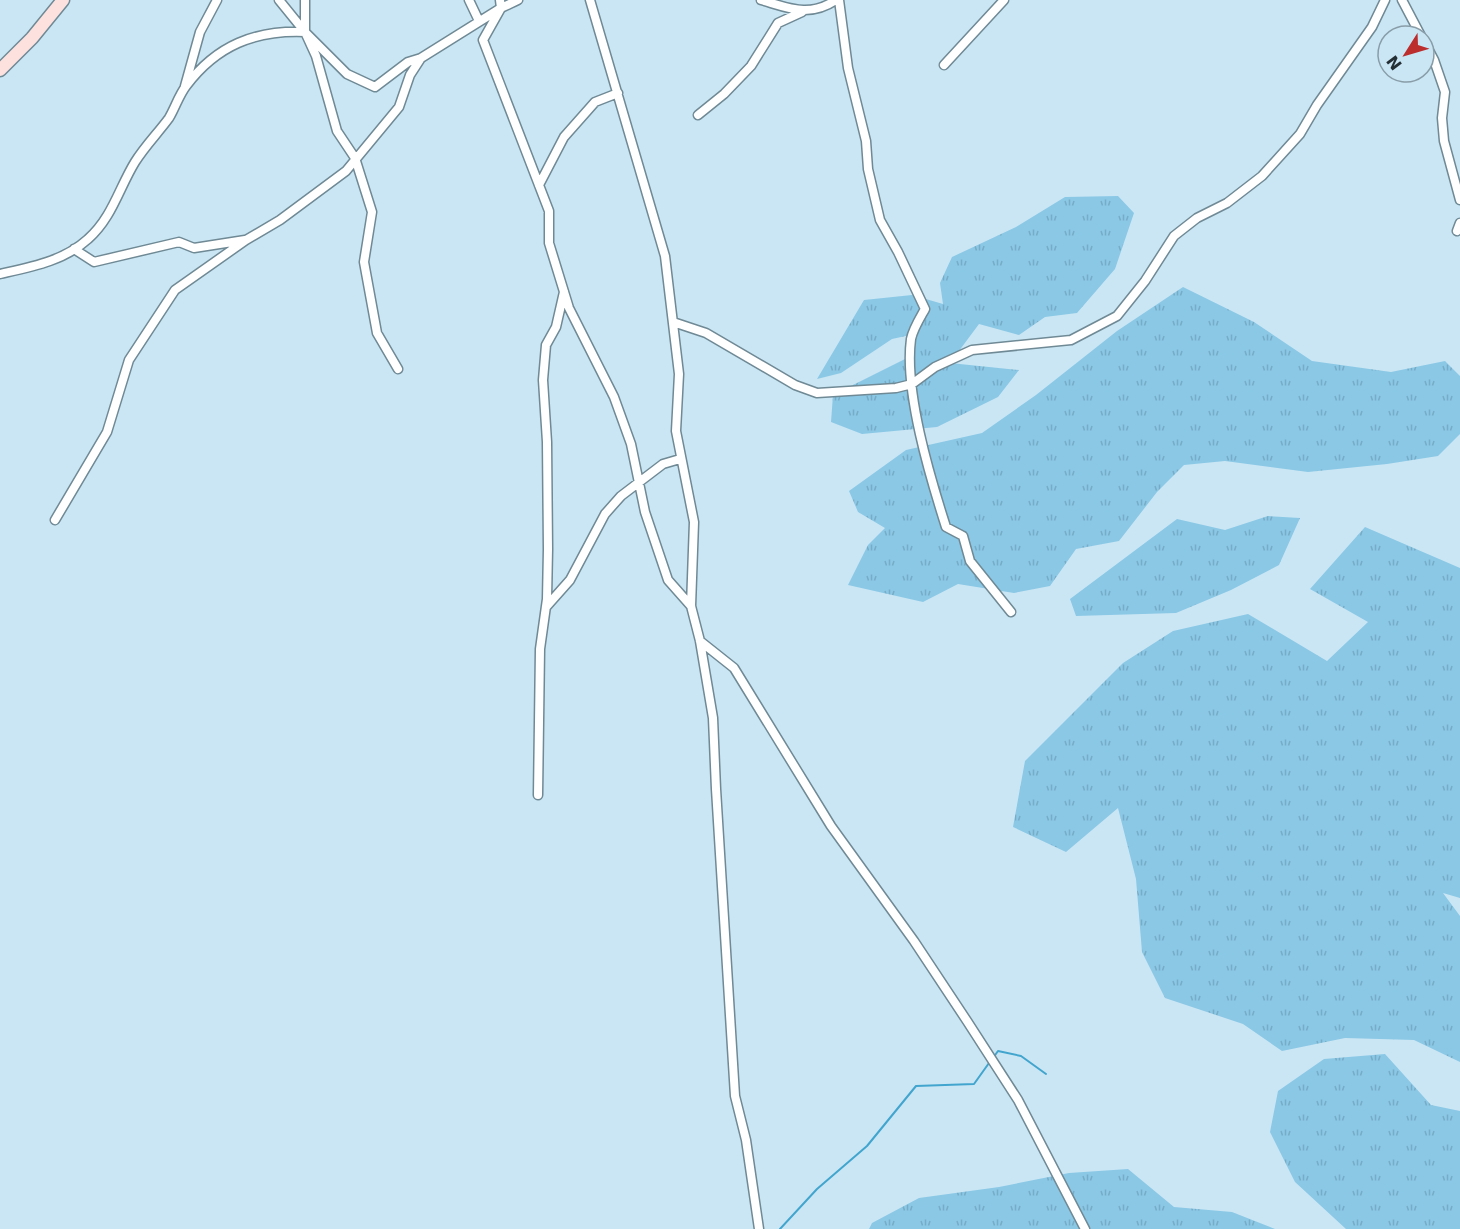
<svg xmlns="http://www.w3.org/2000/svg" width="1460" height="1229" font-family="'DejaVu Sans',sans-serif">
<defs>
<pattern id="grass-tufts" width="24" height="20" patternUnits="userSpaceOnUse" patternTransform="scale(1.5)"><rect width="24" height="20" fill="#8ac8e6"/><path d="M3 7l-1-3M5 7V3M7 7l1-3M15 17l-1-3M17 17v-4M19 17l1-3" fill="none" stroke="#77acc6"/></pattern>
</defs>
<rect width="100%" height="100%" fill="#cae6f4"/>
<!-- grass -->
<path fill="url(#grass-tufts)" d="M 1118,196 L 1134,213 L 1115,269 L 1077,313 L 1045,317 L 1019,335 L 979,324 L 950,363 L 1019,370 L 998,397 L 937,427 L 862,434 L 831,422 L 833,395 L 907,358 L 915,334 L 892,339 L 841,373 L 817,379 L 864,300 L 912,295 L 943,304 L 940,283 L 952,257 L 1016,227 L 1065,197 Z
M 1183,287 L 1254,322 L 1312,361 L 1391,372 L 1445,361 L 1460,376 L 1460,434 L 1438,456 L 1387,464 L 1308,472 L 1225,461 L 1184,465 L 1157,492 L 1119,541 L 1076,549 L 1050,586 L 1014,593 L 958,584 L 923,602 L 848,585 L 868,545 L 885,528 L 858,512 L 849,491 L 906,450 L 982,433 L 1036,395 L 1117,331 Z
M 1268,516 L 1300,518 L 1279,565 L 1231,590 L 1176,613 L 1076,616 L 1070,599 L 1177,519 L 1225,530 Z
M 1365,527 L 1460,568 L 1460,898 L 1443,893 L 1460,916 L 1460,1062 L 1414,1040 L 1345,1038 L 1282,1051 L 1243,1024 L 1165,998 L 1142,952 L 1136,879 L 1118,808 L 1066,852 L 1013,827 L 1025,761 L 1123,663 L 1173,631 L 1248,614 L 1327,661 L 1368,622 L 1310,589 Z
M 1385,1054 L 1431,1105 L 1460,1111 L 1460,1229 L 1346,1229 L 1295,1182 L 1270,1132 L 1278,1091 L 1324,1059 Z
M 1128,1169 L 1174,1207 L 1232,1212 L 1275,1229 L 869,1229 L 872,1223 L 919,1198 L 999,1187 L 1069,1173 Z"/>
<g fill="none" stroke-linecap="round" stroke-linejoin="round">
<!-- stream -->
<path stroke="#42a5ce" stroke-width="2" d="M 993,1058 L 998,1051 L 1021,1056 L 1046,1074
M 780,1229 L 817,1189 L 867,1146 L 916,1086 L 974,1084 L 989,1063"/>
<!-- street casing -->
<g stroke="#6f8995" stroke-width="11">
<path id="street" d="M 279,0 L 305,32 L 347,74 L 375,87 L 408,62 L 421,58
M 305,0 L 305,32 L 316,56 L 337,131 L 355,158 L 372,212 L 364,262 L 377,333 L 398,369
M 469,0 L 479,21
M 500,0 L 501,8 L 483,40 L 549,211 L 549,243 L 569,308 L 614,397 L 631,444 L 645,512 L 668,580 L 691,606
M 590,0 L 665,256 L 679,374 L 676,431 L 694,522 L 691,606 L 700,641 L 713,718 L 716,789 L 735,1096 L 746,1140 L 759,1229
M 761,0 C 789,8 809,18 836,0
M 839,0 L 848,68 L 866,141 L 868,169 L 880,220 L 898,252 L 925,309 C 920,318 913,329 911,339 C 904,391 930,477 946,527 L 963,536 L 970,561 L 1011,612
M 1402,0 L 1421,36
M 1424,41 L 1434,60 L 1445,92 L 1442,118 L 1444,141 L 1460,200
M 944,65 L 1004,0
M 185,86 L 200,32 L 217,0
M 698,115 L 724,94 L 751,66 L 778,23 L 802,12
M 539,185 L 564,137 L 595,102 L 618,93
M 1457,231 L 1460,223
M 74,249 L 94,262 L 179,242 L 194,248 L 245,240
M 0,274 C 31,267 64,261 88,239 C 112,218 119,188 135,162 C 145,146 158,133 169,118 C 175,108 179,95 186,86 C 217,45 255,30 305,32
M 673,322 L 706,333 L 795,385 L 817,393 L 896,388 L 912,384 L 935,367 L 972,350 L 1071,340 L 1117,316 L 1145,281 L 1174,236 L 1197,218 L 1227,203 L 1262,176 L 1300,134 L 1317,105 L 1372,27 L 1385,0
M 55,520 L 107,432 L 129,360 L 175,290 L 246,240 L 280,220 L 346,171 L 399,107 L 410,75 L 421,58 L 501,8 L 518,0
M 546,607 L 570,580 L 605,514 L 621,496 L 663,464 L 680,459
M 700,641 L 734,668 L 831,826 L 914,941 L 967,1021 L 1018,1100 L 1085,1229
M 538,795 L 540,649 L 547,599 L 548,549 L 547,442 L 543,380 L 546,345 L 556,327 L 564,292"/>
</g>
<!-- secondary casing -->
<g stroke="#6f8995" stroke-width="15">
<path id="secondary" d="M 0,70 L 32,38 L 63,0"/>
</g>
<!-- street -->
<use href="#street" stroke="#fff" stroke-width="8"/>
<!-- secondary -->
<use href="#secondary" stroke="#fde1de" stroke-width="12"/>
</g>
<!-- north arrow -->
<g transform="translate(1406 54) rotate(233)"><circle r="28" fill="#cae6f4" stroke="#889da7" stroke-width="1.5"/>
<path d="M0-4.5L10 22L0 15L-10 22Z" fill="#bc2d2d"/>
<text y="-9" font-size="16" font-weight="bold" text-anchor="middle" fill="#242f34">N</text>
</g>
</svg>
